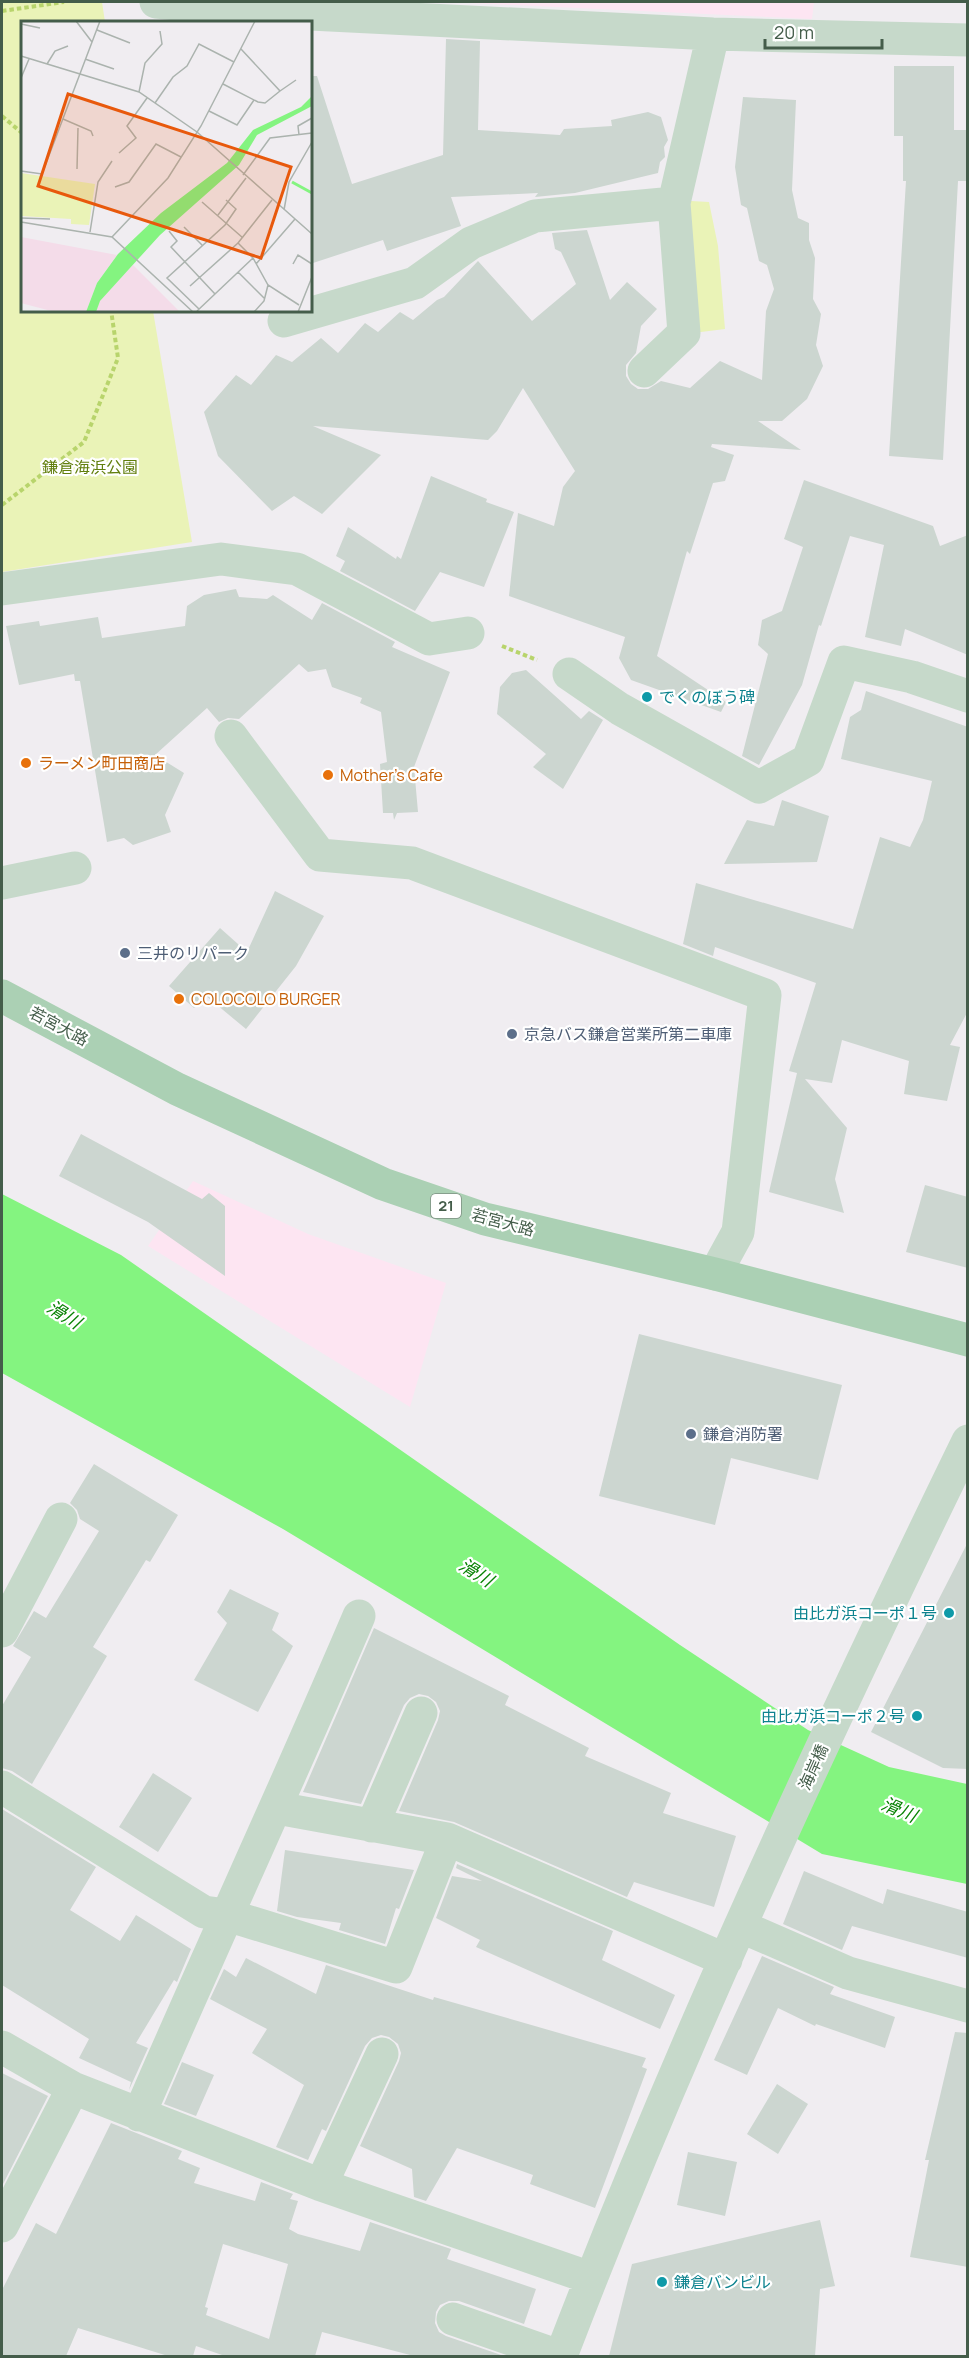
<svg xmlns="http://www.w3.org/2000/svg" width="969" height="2358" font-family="Manrope,'Noto Sans JP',sans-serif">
<rect width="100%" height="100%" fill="#f0edf1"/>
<!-- commercial -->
<path fill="#fde5f2" d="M 447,2 L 814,2 L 812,19 Z
M 193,1181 L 308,1234 L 446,1283 L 410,1407 L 148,1246 Z"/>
<!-- green -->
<path fill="#eaf3b7" d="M 2,2 L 102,2 L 105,22 L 22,22 L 22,310 L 153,311 L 192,542 L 2,572 Z
M 691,201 L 709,202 L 718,246 L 725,329 L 693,333 L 684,229 Z"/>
<!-- water -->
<path fill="#84f480" d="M 2,1194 L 121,1255 L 680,1645 L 808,1730 L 889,1767 L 967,1784 L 967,1884 L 822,1854 L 283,1529 L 2,1373 Z"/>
<!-- building -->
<path fill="#ccd6d0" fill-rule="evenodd" d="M 446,39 L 480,41 L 478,130 L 560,135 L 564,129 L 612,126 L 611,120 L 648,112 L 661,117 L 668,140 L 664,147 L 665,157 L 660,162 L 658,173 L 575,193 L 535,197 L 538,193 L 451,197 L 461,226 L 387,251 L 383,240 L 310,264 L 310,76 L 317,76 L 352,184 L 443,155 Z
M 894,66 L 954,66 L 954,130 L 968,130 L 968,181 L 958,181 L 943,460 L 889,456 L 906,181 L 903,181 L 903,136 L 894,136 Z
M 743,97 L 796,100 L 792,190 L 798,218 L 809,223 L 809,240 L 815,258 L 813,299 L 821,314 L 816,345 L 823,366 L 807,399 L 782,421 L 758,421 L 801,450 L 712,444 L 711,447 L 734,455 L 725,481 L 713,483 L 690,554 L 687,551 L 657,656 L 726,702 L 721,712 L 631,680 L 619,658 L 625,637 L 509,596 L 518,513 L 554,526 L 563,487 L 575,471 L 523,388 L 497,431 L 488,440 L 313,426 L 381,455 L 322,514 L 294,496 L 272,511 L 218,456 L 204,412 L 236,375 L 251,385 L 276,355 L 292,362 L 321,338 L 338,353 L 365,323 L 378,332 L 400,312 L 413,320 L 437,300 L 444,297 L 478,261 L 532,321 L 576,284 L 561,252 L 555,249 L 552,233 L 587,230 L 610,300 L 627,282 L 657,309 L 641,326 L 636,353 L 626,365 L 626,376 L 631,384 L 638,389 L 648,389 L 661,381 L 690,388 L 720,361 L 762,380 L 766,311 L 774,289 L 767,265 L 759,261 L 747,208 L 741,205 L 735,167 Z
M 431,476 L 487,499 L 486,502 L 514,512 L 484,587 L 440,572 L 415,611 L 340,571 L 345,561 L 336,556 L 348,527 L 396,559 L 397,556 L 401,559 Z
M 804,480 L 933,526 L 940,546 L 968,535 L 968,655 L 905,629 L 901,646 L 865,637 L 884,545 L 850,536 L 821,626 L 819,625 L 802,685 L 759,765 L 742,756 L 768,654 L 758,645 L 762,620 L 782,611 L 803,547 L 784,539 Z
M 236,589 L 239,597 L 267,599 L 273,595 L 312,620 L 322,603 L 395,642 L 392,647 L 450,672 L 414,767 L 418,812 L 397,813 L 394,820 L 393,813 L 383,813 L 380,764 L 387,762 L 381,712 L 360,703 L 362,698 L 332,687 L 326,669 L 308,672 L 299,664 L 239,719 L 228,718 L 219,722 L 207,708 L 155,755 L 184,773 L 165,815 L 171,832 L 133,845 L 124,838 L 107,842 L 80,681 L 75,681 L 74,674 L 19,685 L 6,626 L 39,621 L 40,626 L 98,617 L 102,638 L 185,626 L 187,606 L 204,595 Z
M 526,670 L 581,719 L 589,711 L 603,720 L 563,789 L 533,767 L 546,754 L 497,714 L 500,687 L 512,673 Z
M 866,691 L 968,727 L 968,1011 L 950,1045 L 960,1047 L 947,1101 L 904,1094 L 909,1061 L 842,1040 L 832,1083 L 805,1079 L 847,1128 L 835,1179 L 844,1213 L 769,1192 L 797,1073 L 789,1071 L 816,983 L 715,947 L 713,956 L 683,944 L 696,883 L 853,929 L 880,837 L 910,847 L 923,820 L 932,781 L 841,759 L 850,717 L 861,710 Z
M 782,800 L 829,816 L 817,862 L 724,864 L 747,820 L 774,826 Z
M 275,891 L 324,916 L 296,966 L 246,1029 L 205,995 L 194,1008 L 169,986 L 220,928 L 247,952 Z
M 81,1134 L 202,1199 L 209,1193 L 225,1206 L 225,1276 L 148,1222 L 59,1176 Z
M 925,1185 L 968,1197 L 968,1268 L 906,1252 Z
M 639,1334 L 842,1385 L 818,1480 L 731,1458 L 715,1525 L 599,1496 Z
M 94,1464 L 178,1515 L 150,1562 L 146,1560 L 93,1647 L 107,1656 L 32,1784 L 12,1771 L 2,1768 L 2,1706 L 31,1657 L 13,1646 L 34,1611 L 46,1618 L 99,1531 L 80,1519 L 77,1510 L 70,1503 Z
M 968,1542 L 968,1769 L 943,1768 L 871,1732 Z
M 230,1589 L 279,1613 L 272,1630 L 293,1646 L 258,1712 L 194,1680 L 227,1623 L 217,1612 Z
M 374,1628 L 509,1696 L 505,1705 L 589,1748 L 585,1756 L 671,1793 L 663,1813 L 736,1836 L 714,1907 L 634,1882 L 627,1897 L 454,1822 L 399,1811 L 438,1720 L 440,1711 L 436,1702 L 428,1696 L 419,1694 L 410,1698 L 404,1705 L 361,1804 L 303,1792 Z
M 153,1773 L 192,1798 L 158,1852 L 119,1827 Z
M 2,1809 L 96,1867 L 70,1910 L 120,1941 L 136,1915 L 191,1949 L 177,1982 L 174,1980 L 136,2043 L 148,2048 L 129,2090 L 131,2082 L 79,2058 L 89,2039 L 2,1985 Z
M 285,1850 L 414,1870 L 399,1909 L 396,1908 L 385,1944 L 339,1930 L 341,1923 L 297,1917 L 277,1911 Z
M 457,1864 L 613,1931 L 602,1960 L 675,1995 L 660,2029 L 476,1947 L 480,1940 L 436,1918 L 452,1876 L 482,1881 L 456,1868 Z
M 804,1871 L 883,1904 L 887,1889 L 968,1912 L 968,1958 L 852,1926 L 842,1950 L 783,1924 Z
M 762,1956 L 834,1987 L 830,1994 L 895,2017 L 885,2048 L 816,2024 L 815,2026 L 778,2008 L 747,2075 L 714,2060 Z
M 246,1958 L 316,1994 L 326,1965 L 433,2000 L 434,1997 L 646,2058 L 642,2067 L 647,2069 L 595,2208 L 530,2184 L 533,2175 L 457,2148 L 426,2201 L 414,2197 L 412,2169 L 360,2146 L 399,2061 L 401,2053 L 398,2044 L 389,2037 L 381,2035 L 372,2038 L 365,2046 L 326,2131 L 322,2129 L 308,2160 L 276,2147 L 304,2085 L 252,2053 L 267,2029 L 210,1999 L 224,1969 L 236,1977 Z
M 955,2032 L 968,2033 L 968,2267 L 910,2257 L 929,2160 L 925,2160 Z
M 182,2062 L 214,2075 L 196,2116 L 164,2104 Z
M 2,2073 L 48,2096 L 2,2186 Z
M 777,2084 L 808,2104 L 778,2154 L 747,2134 Z
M 111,2123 L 182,2151 L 178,2159 L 200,2168 L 194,2183 L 255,2201 L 261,2182 L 293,2194 L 290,2199 L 298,2201 L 289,2229 L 298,2234 L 360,2251 L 370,2222 L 451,2249 L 447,2259 L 536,2289 L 524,2324 L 459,2301 L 449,2301 L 440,2305 L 436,2312 L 435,2323 L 439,2332 L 446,2336 L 504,2356 L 414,2356 L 322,2332 L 315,2356 L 225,2356 L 196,2346 L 193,2356 L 168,2356 L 78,2328 L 66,2356 L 2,2356 L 2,2290 L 36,2223 L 56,2234 ZM 223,2244 L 288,2264 L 269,2339 L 206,2315 L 208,2308 L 205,2307 Z
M 688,2152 L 737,2162 L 725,2216 L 677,2205 Z
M 820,2220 L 835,2286 L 820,2289 L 815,2356 L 609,2356 L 632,2264 Z"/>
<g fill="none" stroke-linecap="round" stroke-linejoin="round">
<!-- path -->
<path stroke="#b8d46c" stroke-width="4" stroke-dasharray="4.5 3" stroke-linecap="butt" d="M 2,11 L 64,2
M 2,116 L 22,133
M 2,505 L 84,442 L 118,358 L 111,310
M 502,646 L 537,660"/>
<!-- minor -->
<path stroke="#c6d9ca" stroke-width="33" d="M 156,2 L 250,11 L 713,34 L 968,40
M 284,321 L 415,283 L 471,243 L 535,216 L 674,203
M 644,371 L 684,333 L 674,203 L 713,34
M 2,589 L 221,559 L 297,569 L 429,639 L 468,633
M 569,674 L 620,709 L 759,787 L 808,760 L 844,662 L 912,677 L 968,696
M 231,736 L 320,855 L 412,863 L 765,995 L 738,1232 L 715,1274
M 2,883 L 75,868
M 2,1631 L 61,1519
M 2,1787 L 204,1912 L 227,1915 L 396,1967 L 447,1839
M 277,1808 L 447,1839 L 726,1960
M 372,1826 L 421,1713
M 740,1926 L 848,1973 L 968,2006
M 2,2047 L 73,2088
M 139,2115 C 211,1948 288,1783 359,1616
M 321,2185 L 382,2054
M 2,2226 L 73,2088 L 321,2185 L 591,2278
M 453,2319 L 559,2356
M 561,2356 C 680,2045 822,1741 968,1441"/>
<!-- major -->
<path stroke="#abd0b4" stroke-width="33" d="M 2,996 L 177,1089 L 383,1184 L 485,1219 L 715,1274 L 968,1340"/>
</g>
<!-- markers -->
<g fill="#0f9aa8" stroke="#fff" stroke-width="2">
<circle cx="647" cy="697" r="6"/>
<circle cx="949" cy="1613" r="6"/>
<circle cx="917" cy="1716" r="6"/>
<circle cx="662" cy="2282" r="6"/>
</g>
<g fill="#e8710a" stroke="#fff" stroke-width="2">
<circle cx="26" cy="763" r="6"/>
<circle cx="328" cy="775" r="6"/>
<circle cx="179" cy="999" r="6"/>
</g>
<g fill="#5c6f8a" stroke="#fff" stroke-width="2">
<circle cx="125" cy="953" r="6"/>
<circle cx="512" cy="1034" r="6"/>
<circle cx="691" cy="1434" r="6"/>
</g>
<g text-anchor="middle" stroke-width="4.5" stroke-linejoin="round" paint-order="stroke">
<!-- shield labels -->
<rect fill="#fff" stroke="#7c8e80" stroke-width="1.5" x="431" y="1194" width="30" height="24" rx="4.5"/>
<g font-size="15" font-weight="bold" fill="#445d4a">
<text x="446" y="1211">21</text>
</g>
<!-- park labels -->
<g font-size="16" fill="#627f0e" stroke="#fff">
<text x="90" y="473">鎌倉海浜公園</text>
</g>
<!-- culture labels -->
<g font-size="16" fill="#0d838f" stroke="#fff" text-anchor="start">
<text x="659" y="703">でくのぼう碑</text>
<text x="937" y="1619" text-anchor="end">由比ガ浜コーポ１号</text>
<text x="905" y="1722" text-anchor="end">由比ガ浜コーポ２号</text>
<text x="674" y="2288">鎌倉バンビル</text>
</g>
<!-- food labels -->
<g font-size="16" fill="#c56008" stroke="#fff" text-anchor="start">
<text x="38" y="769">ラーメン町田商店</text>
<text x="340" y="781">Mother's Cafe</text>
<text x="191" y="1005">COLOCOLO BURGER</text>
</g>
<!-- service labels -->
<g font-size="16" fill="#4e5e75" stroke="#fff" text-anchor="start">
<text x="137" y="959">三井のリパーク</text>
<text x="524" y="1040">京急バス鎌倉営業所第二車庫</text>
<text x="703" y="1440">鎌倉消防署</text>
</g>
<!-- street labels -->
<g font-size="16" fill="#445d4a" stroke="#fff">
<text transform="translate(59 1026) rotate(28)" y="6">若宮大路</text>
<text transform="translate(503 1222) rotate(15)" y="6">若宮大路</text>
<text transform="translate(813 1767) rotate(-66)" y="6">海岸橋</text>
</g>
<!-- water labels -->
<g font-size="18" font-style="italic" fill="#098305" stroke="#fff">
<text transform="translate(64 1315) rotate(32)" y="6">滑川</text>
<text transform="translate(476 1573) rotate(32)" y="6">滑川</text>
<text transform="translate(899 1810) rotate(23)" y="6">滑川</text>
</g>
</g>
<!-- overview -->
<g transform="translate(21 21)">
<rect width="291" height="291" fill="#f0edf1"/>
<path d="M 0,152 L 74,163 L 68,204 L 50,203 L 50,198 L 0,195 Z" fill="#eaf3b7"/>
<path d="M 0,216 L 96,234 L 76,262 L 65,291 L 34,291 L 0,282 ZM 112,244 L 159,291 L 75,291 L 78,280 Z" fill="#f4dce9"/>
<path d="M 291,75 L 291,85 L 236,114 L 218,144 L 139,214 L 79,280 L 75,291 L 65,291 L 76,262 L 97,233 L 140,192 L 206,142 L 232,109 L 280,86 Z" fill="#84f480"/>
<path fill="none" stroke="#84f480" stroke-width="3" d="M 271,161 L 291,172"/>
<path fill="none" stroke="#abb3ae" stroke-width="1.5" d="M 55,0 L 71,21M 0,3 L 19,7M 76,9 L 109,22M 0,35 L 118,71 L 176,111 L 291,213M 64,38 L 93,48M 26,43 L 34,30 L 47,25M 0,57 L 8,38M 202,63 L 237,81 L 244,82 L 259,70 L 220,28M 259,70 L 275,59M 118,71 L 124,42 L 141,23 L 139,10M 134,82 L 152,56 L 166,45 L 178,23 L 213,41M 188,90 L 216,104 L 233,79M 42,98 L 70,110 L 72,115M 278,114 L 277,105 L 291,97M 98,132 L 115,117 L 106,105 L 126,77M 56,148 L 57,107M 0,150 L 21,153 L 79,0M 222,154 L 249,117 L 291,112M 94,166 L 108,161 L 135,123 L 160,136M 251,179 L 217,222 L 232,237 L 247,264 L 278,284M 181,181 L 222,217M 263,189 L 268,161 L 291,121M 197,194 L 225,157M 0,197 L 29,198M 0,201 L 91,216 L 172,291M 163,206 L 181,224M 148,210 L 156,220 L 150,226 L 194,273M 69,211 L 77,161 L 91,140M 91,216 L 147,157 L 180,105 L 234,0M 235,243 L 274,198M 272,243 L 277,234 L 291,243M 217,251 L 243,277M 169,265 L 217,222M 178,288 L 146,257 L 204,204 L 215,188 L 205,179M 176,290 L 232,237M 233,291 L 243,280 L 247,264M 277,291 L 291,256"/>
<path fill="#e8590c" fill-opacity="0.15" stroke="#e8590c" stroke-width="3" d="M 47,73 L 270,146 L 240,237 L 17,165 Z"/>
<rect width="291" height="291" fill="none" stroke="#445d4a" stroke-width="3"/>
</g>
<!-- border -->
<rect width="969" height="2358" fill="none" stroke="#445d4a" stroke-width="6"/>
<!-- scale -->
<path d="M765 39v9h117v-9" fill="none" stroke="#445d4a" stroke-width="3"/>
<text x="774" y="39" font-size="18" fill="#445d4a" stroke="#ffffff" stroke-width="4.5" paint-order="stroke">20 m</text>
</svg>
